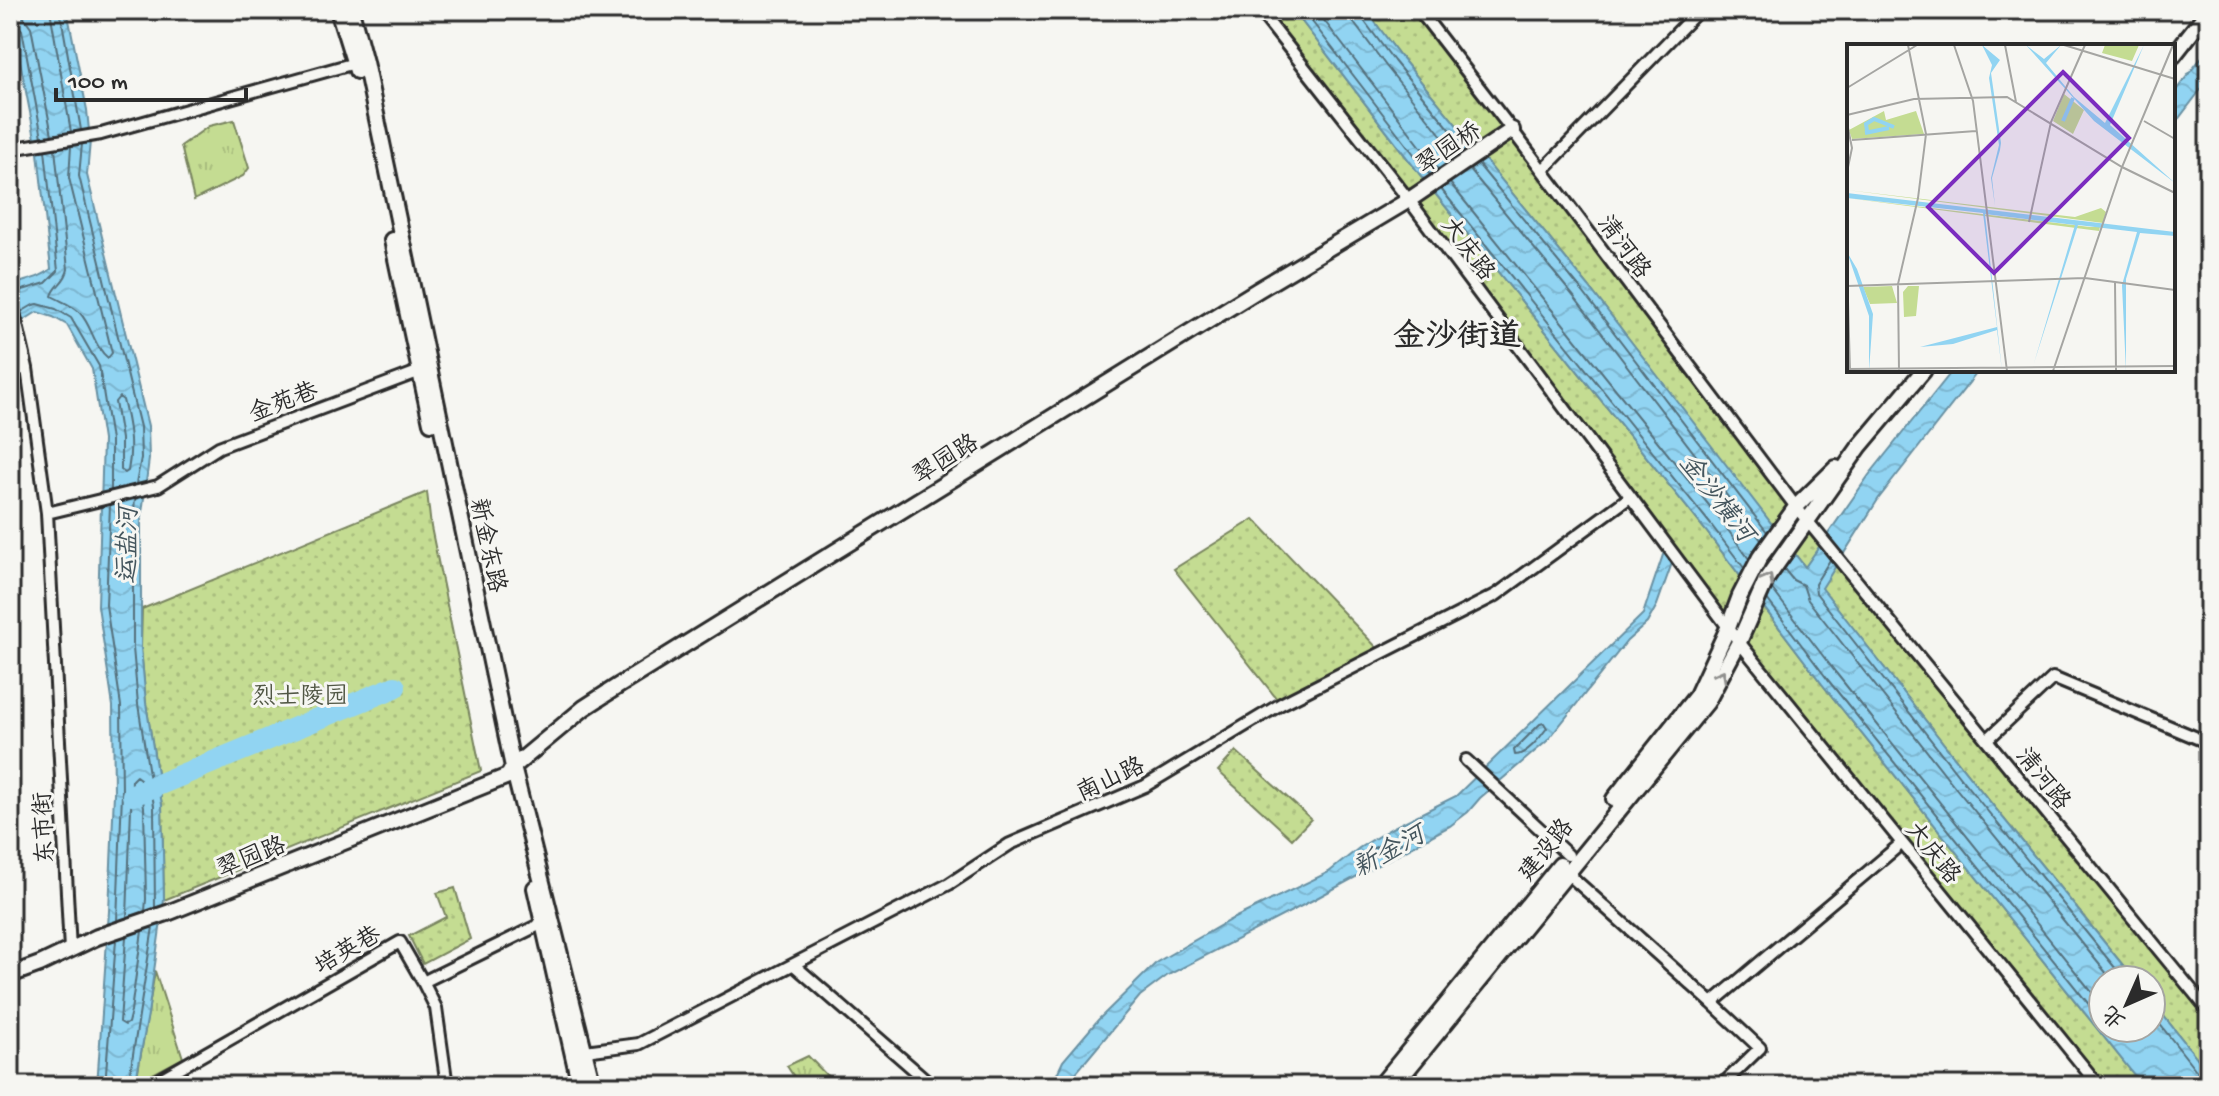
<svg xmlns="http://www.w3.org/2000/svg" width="2219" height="1096" font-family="'Gochi Hand','LXGW WenKai TC',sans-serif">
<defs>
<pattern id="grass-tufts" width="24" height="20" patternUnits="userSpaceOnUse" patternTransform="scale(2)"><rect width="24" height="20" fill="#c4dc92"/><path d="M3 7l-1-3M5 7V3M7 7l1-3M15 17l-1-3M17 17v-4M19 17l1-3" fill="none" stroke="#a9bd7e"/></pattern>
<pattern id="park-dots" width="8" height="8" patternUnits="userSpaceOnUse" patternTransform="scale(2)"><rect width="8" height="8" fill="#c4dc92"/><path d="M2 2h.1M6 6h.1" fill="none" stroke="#a9bd7e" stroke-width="1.8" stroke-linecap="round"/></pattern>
<pattern id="water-waves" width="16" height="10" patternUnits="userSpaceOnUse" patternTransform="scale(2)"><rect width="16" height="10" fill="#91d4f2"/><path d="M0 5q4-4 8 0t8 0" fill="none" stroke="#7db6d0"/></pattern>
</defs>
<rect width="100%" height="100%" fill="#f6f6f2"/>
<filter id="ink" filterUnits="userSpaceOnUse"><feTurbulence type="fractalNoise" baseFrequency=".0125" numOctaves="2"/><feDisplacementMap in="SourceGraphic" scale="16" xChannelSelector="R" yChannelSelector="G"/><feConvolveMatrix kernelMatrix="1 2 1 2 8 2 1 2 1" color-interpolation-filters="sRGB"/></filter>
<g filter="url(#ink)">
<!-- grass -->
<path fill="url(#grass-tufts)" stroke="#78845e" stroke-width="2" d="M 234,120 L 249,168 L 243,176 L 194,200 L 181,146 L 209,126 Z
M 155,971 L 183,1058 L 136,1083 Z
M 808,1056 L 837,1086 L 800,1086 L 787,1066 Z"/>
<!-- park -->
<path fill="url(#park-dots)" stroke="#78845e" stroke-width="2" d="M 1262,10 L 1293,10 L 1421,176 L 1706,531 L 1822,684 L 2143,1086 L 2099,1086 L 1739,642 Z
M 1366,10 L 1419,10 L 1796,507 L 2209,1010 L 2209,1073 L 2151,1000 L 2151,980 L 2135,980 L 1969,776 L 1736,479 L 1589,287 L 1400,56 Z
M 427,492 L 431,527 L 481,771 L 164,900 L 162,805 L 146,703 L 141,648 L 142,609 Z
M 1254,519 L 1382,653 L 1281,704 L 1174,569 Z
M 1236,751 L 1311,819 L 1292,839 L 1218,771 Z
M 455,888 L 470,939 L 423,964 L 409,936 L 446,917 L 437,893 Z"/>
<!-- water -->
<path fill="url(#water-waves)" stroke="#6890a2" stroke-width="2" d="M 10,10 L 67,10 L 87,110 L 90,141 L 87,175 L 148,426 L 149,459 L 141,521 L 141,648 L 146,703 L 162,805 L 164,900 L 148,1014 L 135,1086 L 97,1086 L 109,911 L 114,793 L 113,706 L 98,606 L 103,440 L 92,369 L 67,325 L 53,317 L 37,312 L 10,329 L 10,286 C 24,280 40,279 51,269 L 38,153 Z
M 1293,10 L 1366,10 L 1400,56 L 1589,287 L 1805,567 L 1869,475 L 1953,370 L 1979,370 L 1879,498 L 1822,588 L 1969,776 L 2135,980 L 2103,980 L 2103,1028 L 2151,1028 L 2151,1000 L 2209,1073 L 2209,1086 L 2143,1086 L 1822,684 L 1706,531 L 1421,176 Z
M 2209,48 L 2209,79 L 2173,126 L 2173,94 Z
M 1664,552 L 1672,563 L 1657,605 L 1647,623 L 1627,641 L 1547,741 L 1480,798 L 1468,812 L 1450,826 L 1313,900 L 1168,975 L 1140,996 L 1065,1086 L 1046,1086 L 1057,1074 L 1063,1061 L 1098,1020 L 1157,962 L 1230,920 L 1329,872 L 1359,848 L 1392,828 L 1456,796 L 1643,614 Z"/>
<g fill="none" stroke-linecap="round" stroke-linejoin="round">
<!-- shore -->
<path stroke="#546f7b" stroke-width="2" d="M 50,10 L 71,132
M 60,10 L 81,130
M 1303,10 L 1430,175
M 1316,10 L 1438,169
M 1350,10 L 1354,23 L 1386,66 L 1458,156
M 1361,10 L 1362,18 L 1394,61 L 1467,150
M 10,13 L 23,16 L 31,27 L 52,135
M 10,23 L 17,24 L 22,30 L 42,137
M 82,144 L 79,176 L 140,427 L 141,458 L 136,484
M 55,149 L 68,269 C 66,282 55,285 52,296 C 60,301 73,305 80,313 C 92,326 94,347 108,358 L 112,353 L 69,178 L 71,146
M 1478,164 L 1583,292 L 1767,532
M 1470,170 L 1575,298 L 1761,540
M 1450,183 L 1720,519 L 1749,559
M 1441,189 L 1712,526 L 1744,568
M 16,292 L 46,283 L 58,271 L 45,150
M 21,312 L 33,305 L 38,304 L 56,309 L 71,318 L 99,366 L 111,440 L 111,490
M 119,397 L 123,400 C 129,424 133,446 128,471 L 125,473 L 121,470 L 121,439 L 115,402 Z
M 135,499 L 133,522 L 133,648 L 138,704 L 154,806 L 155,908
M 110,505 L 106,605 L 121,706 L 122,793 L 117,921
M 1830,560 L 1815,584 L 1816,593 L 1963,781 L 2125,980
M 1784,569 L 1793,580 L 1803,585 L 1808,600 L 1955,787 L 2112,980
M 1772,589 L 1836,673 L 2103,1006
M 1767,599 L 1828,680 L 2103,1022
M 1544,723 L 1547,728 C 1540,738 1526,755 1515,755 L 1514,750 L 1540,724 Z
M 1415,827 L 1420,828 L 1419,834 L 1376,856 L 1371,855 L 1372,849 Z
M 127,917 L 132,780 L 136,776 L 140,779 L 144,807 L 146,899 L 145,911
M 126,937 L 120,1022 L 125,1025 L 128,1023 L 131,1011 L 142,931
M 2151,1013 L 2199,1074 L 2209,1077
M 105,1086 L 116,940
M 128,1086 L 153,927"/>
<!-- river -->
<path stroke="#91d4f2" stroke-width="22" d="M 133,795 L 395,687"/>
<!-- street casing -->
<g stroke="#2b2b2b" stroke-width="16">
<path id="street" d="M 1259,10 L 1409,200 L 1739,642 L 2099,1086
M 1419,10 L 1512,130 L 1796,507 L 2209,1011
M 10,149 L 101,134 L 355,63
M 1543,170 L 1699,10
M 10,295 L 27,368 L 47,513 L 70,950
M 10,372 L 27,368
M 47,513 L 158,486 L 219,447 L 423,370
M 1987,740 L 2053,678 L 2209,743
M 1466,760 L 1568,855
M 1566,872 L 1712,1003 L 1902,843
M 794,965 L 933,1086
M 423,982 L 436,1008 L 447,1086
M 1712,1003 L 1760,1048 L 1723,1084
M 585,1051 L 639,1044 L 949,884 L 1010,844 L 1145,786 L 1281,704 L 1496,595 L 1630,497
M 148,1086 L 400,942 L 423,982 L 547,921"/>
</g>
<!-- secondary casing -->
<g stroke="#2b2b2b" stroke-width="20">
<path id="secondary" d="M 338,10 L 357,71
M 351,10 L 365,62 L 513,767 L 593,1086
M 2173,56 L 2209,10
M 392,240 L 431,423
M 508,776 L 513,767 L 584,708 L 618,686 L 1258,290 L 1409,200 L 1512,130
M 1614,799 L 1697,695 L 1728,628 L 1740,596 L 1760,557 L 1796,507 L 1836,468
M 535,888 L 580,1086
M 10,975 L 40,964 L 97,937 L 170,912 L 508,776
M 1380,1086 L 1560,865
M 1394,1086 L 1707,702 L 1739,642 L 1767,578 L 1860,446 L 1924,370"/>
</g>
<!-- street -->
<use href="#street" stroke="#f6f6f2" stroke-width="10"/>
<!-- secondary -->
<use href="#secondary" stroke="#f6f6f2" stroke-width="14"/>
</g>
<!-- one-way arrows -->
<defs><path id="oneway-chevron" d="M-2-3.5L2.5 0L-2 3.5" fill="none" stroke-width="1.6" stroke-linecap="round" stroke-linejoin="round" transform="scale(2)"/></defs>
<g stroke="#90908e">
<use href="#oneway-chevron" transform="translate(1768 579) rotate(-61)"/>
<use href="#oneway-chevron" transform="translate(1721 675) rotate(-62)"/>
</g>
</g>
<g text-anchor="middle" stroke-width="6" stroke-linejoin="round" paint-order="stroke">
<!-- street labels -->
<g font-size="24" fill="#2b2b2b" stroke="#f6f6f2">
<text transform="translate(1448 147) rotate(-34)" y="8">翠园桥</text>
<text transform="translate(1625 246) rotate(53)" y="8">清河路</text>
<text transform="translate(1469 248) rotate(53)" y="8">大庆路</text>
<text transform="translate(283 401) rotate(-21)" y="8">金苑巷</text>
<text transform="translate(945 458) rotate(-32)" y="8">翠园路</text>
<text transform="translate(489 545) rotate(78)" y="8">新金东路</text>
<text transform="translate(1110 778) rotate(-25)" y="8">南山路</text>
<text transform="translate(2044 778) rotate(51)" y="8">清河路</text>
<text transform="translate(43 828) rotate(-93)" y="8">东市街</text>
<text transform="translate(1545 849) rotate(-51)" y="8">建设路</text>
<text transform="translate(1934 852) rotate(51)" y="8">大庆路</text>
<text transform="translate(251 856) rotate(-22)" y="8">翠园路</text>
<text transform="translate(347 949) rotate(-30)" y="8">培英巷</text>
</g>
<!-- park labels -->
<g font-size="24" fill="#515745" stroke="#f6f6f2">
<text x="300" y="703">烈士陵园</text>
</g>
<!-- water labels -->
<g font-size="26" font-style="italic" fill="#44555d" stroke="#f6f6f2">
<text transform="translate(1718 497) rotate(52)" y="9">金沙横河</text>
<text transform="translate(126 545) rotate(-89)" y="9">运盐河</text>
<text transform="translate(1388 850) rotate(-29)" y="9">新金河</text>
</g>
<!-- district labels -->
<g font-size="32" font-weight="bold" fill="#2b2b2b" stroke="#f6f6f2">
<text x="1457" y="345">金沙街道</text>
</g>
</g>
<!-- overview -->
<g transform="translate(1847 44)">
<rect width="328" height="328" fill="#f6f6f2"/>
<path d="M 258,1 L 292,1 L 285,17 L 255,9 Z" fill="#c4dc92"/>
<path d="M 217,50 L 237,66 L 226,90 L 206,77 ZM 37,67 L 39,76 L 69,67 L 77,90 L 5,95 L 2,86 ZM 0,146 L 228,173 L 254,164 L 259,168 L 256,179 ZM 0,154 L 243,183 L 253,183 L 252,187 ZM 45,242 L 50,259 L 23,260 L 16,243 ZM 61,242 L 72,242 L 69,272 L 57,273 L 56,248 Z" fill="#c4dc92"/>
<path d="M 135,1 L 153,16 L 144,29 L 154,99 L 153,106 L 145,134 L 148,162 L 144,134 L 152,101 L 142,34 L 145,21 ZM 179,1 L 197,15 L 214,1 L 199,19 L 227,53 L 258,79 L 297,1 L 263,81 L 328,139 L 247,77 ZM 0,149 L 328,188 L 328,192 L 293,189 L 279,235 L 279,327 L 275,241 L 290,188 L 231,181 L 187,319 L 228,181 L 138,170 L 155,327 L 150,286 L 106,300 L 73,303 L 150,283 L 136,169 L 0,154 ZM 0,208 L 10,225 L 26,270 L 22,327 L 22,272 Z" fill="#91d4f2"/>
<path fill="none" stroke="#91d4f2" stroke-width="4" d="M 216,77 L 226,54M 20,87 L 19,80 L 27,75 L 47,83M 18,89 L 42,84"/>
<path fill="none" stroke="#a5a5a2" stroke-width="2" d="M 107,1 L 126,57 L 160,327M 158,1 L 169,58M 217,1 L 328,35M 0,44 L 70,1M 0,71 L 67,55 L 160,53 L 275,123 L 328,149M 297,77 L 328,95M 0,79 L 5,104 L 0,128M 5,96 L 129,87M 182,178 L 204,78 L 238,1M 0,222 L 3,327M 268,238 L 269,327M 0,242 L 238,234 L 328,246M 0,325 L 328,322M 52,327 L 51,240 L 71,154 L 79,90 L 61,1M 206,327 L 275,123 L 326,1"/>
<path fill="#7b2cbf" fill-opacity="0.15" stroke="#7b2cbf" stroke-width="4" d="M 216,28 L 282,94 L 147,229 L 81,163 Z"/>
<rect width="328" height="328" fill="none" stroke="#2b2b2b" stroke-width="4"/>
</g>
<!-- margin -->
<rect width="2219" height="1096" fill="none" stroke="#f6f6f2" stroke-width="40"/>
<rect x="20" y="20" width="2179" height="1056" fill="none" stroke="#2b2b2b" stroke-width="3" filter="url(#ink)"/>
<!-- north arrow -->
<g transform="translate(2127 1004) rotate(225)"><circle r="38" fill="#f6f6f2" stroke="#a5a5a2" stroke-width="2"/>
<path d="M0-6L14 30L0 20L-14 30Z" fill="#2b2b2b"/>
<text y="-12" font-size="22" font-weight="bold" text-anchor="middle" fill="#2b2b2b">北</text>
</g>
<!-- scale -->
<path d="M56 88v12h190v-12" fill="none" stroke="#2b2b2b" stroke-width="4"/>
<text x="68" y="88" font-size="24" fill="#2b2b2b" stroke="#f6f6f2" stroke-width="6" paint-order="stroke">100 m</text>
</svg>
